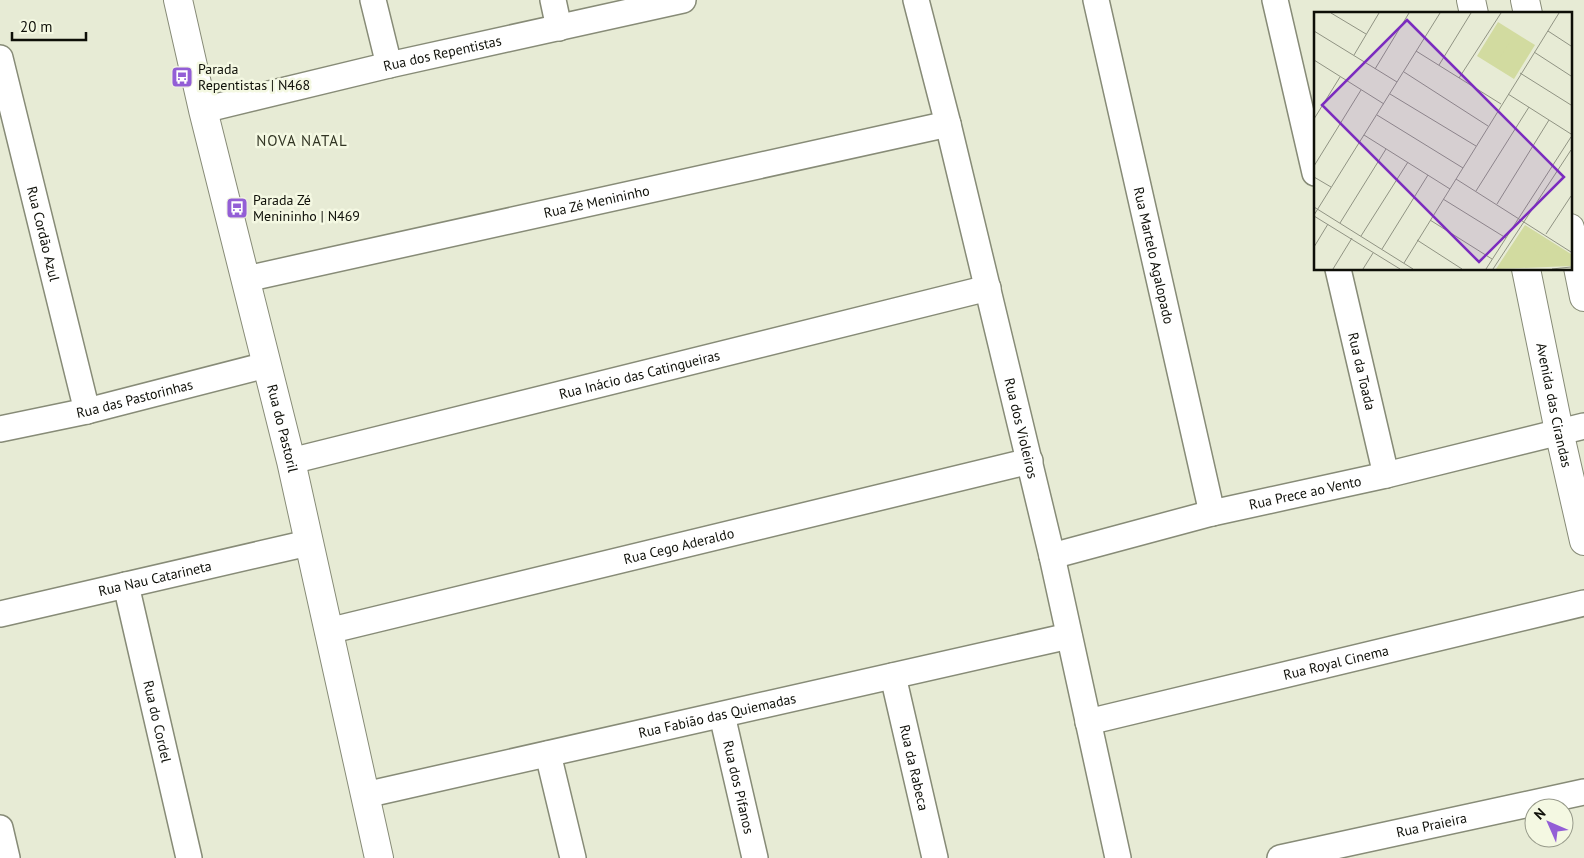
<svg xmlns="http://www.w3.org/2000/svg" width="1584" height="858" font-family="'PT Sans',sans-serif">
<rect width="100%" height="100%" fill="#e7ebd5"/>
<g fill="none" stroke-linecap="round" stroke-linejoin="round">
<!-- minor casing -->
<g stroke="#878b77" stroke-width="28">
<g id="minor">
<path d="M 373,0 L 389,65"/>
<path d="M 553,0 L 559,28"/>
<path id="s1" d="M 916,0 L 948,124 L 1052,556 L 1118,858"/>
<path id="s2" d="M 1096,0 L 1212,513"/>
<path d="M 1275,0 L 1315,173"/>
<path id="s3" d="M 0,58 L 87,411"/>
<path id="s4" d="M 203,110 L 389,65 L 683,0"/>
<path id="s5" d="M 1338,269 L 1386,475"/>
<path id="s6" d="M 246,279 L 948,124"/>
<path id="s7" d="M 0,429 L 87,411 L 266,365"/>
<path id="s8" d="M 291,461 L 988,288"/>
<path id="s9" d="M 1052,556 L 1212,513 L 1386,475 L 1584,426"/>
<path id="s10" d="M 126,585 L 189,858"/>
<path id="s11" d="M 0,614 L 308,543"/>
<path id="s12" d="M 328,631 L 1030,461"/>
<path id="s13" d="M 893,676 L 935,858"/>
<path id="s14" d="M 722,715 L 755,858"/>
<path id="s15" d="M 1088,722 L 1584,603"/>
<path d="M 548,754 L 573,858"/>
<path id="s16" d="M 365,795 L 1069,636"/>
<path d="M 0,828 L 7,858"/>
<path id="s17" d="M 1280,858 L 1584,792"/>
</g>
</g>
<!-- tertiary casing -->
<g stroke="#878b77" stroke-width="30">
<g id="tertiary">
<path id="s18" d="M 178,0 L 203,110 L 291,461 L 379,858"/>
<path d="M 1471,0 L 1474,14"/>
<path d="M 1525,0 L 1528,14"/>
<path d="M 1570,228 L 1584,297"/>
<path id="s19" d="M 1526,269 L 1559,431 L 1584,541"/>
</g>
</g>
<!-- minor -->
<use href="#minor" stroke="#fff" stroke-width="25"/>
<!-- tertiary -->
<use href="#tertiary" stroke="#fff" stroke-width="28"/>
</g>
<!-- icons -->
<defs>
<g id="bus-square" transform="scale(1.125)"><rect x="-9" y="-9" width="18" height="18" rx="4" fill="#935ed6" stroke="#f4f8e2"/><path d="M-5-6H5V4H4V6H2V4H-2V6H-4V4H-5ZM-3.5-4V0h7V-4ZM-3.5 1.2v1.5H-2V1.2ZM2 1.2v1.5H3.5V1.2Z" fill="#fff"/></g>
</defs>
<g fill-rule="evenodd">
<use href="#bus-square" x="182" y="77"/>
<use href="#bus-square" x="237" y="208"/>
</g>
<g text-anchor="middle" stroke-width="5" stroke-linejoin="round" paint-order="stroke">
<!-- street labels -->
<g font-size="14" fill="#0e0f08" stroke="#f4f8e2">
<text dy="5" stroke="none"><textPath href="#s4" startOffset="246">Rua dos Repentistas</textPath></text>
<text dy="5" stroke="none"><textPath href="#s6" startOffset="359">Rua Zé Menininho</textPath></text>
<text dy="5" stroke="none"><textPath href="#s3" startOffset="181">Rua Cordão Azul</textPath></text>
<text dy="5" stroke="none"><textPath href="#s2" startOffset="262">Rua Martelo Agalopado</textPath></text>
<text dy="5" stroke="none"><textPath href="#s5" startOffset="105">Rua da Toada</textPath></text>
<text dy="5" stroke="none"><textPath href="#s8" startOffset="359">Rua Inácio das Catingueiras</textPath></text>
<text dy="5" stroke="none"><textPath href="#s7" startOffset="138">Rua das Pastorinhas</textPath></text>
<text dy="5" stroke="none"><textPath href="#s19" startOffset="139">Avenida das Cirandas</textPath></text>
<text dy="5" stroke="none"><textPath href="#s18" startOffset="441">Rua do Pastoril</textPath></text>
<text dy="5" stroke="none"><textPath href="#s1" startOffset="441">Rua dos Violeiros</textPath></text>
<text dy="5" stroke="none"><textPath href="#s9" startOffset="261">Rua Prece ao Vento</textPath></text>
<text dy="5" stroke="none"><textPath href="#s12" startOffset="361">Rua Cego Aderaldo</textPath></text>
<text dy="5" stroke="none"><textPath href="#s11" startOffset="159">Rua Nau Catarineta</textPath></text>
<text dy="5" stroke="none"><textPath href="#s15" startOffset="255">Rua Royal Cinema</textPath></text>
<text dy="5" stroke="none"><textPath href="#s16" startOffset="361">Rua Fabião das Quiemadas</textPath></text>
<text dy="5" stroke="none"><textPath href="#s10" startOffset="140">Rua do Cordel</textPath></text>
<text dy="5" stroke="none"><textPath href="#s13" startOffset="94">Rua da Rabeca</textPath></text>
<text dy="5" stroke="none"><textPath href="#s14" startOffset="74">Rua dos Pifanos</textPath></text>
<text dy="5" stroke="none"><textPath href="#s17" startOffset="155">Rua Praieira</textPath></text>
</g>
<!-- poi labels -->
<g font-size="14" fill="#0e0f08" stroke="#f4f8e2" text-anchor="start">
<text x="198" y="74">Parada<tspan x="198" dy="16">Repentistas | N468</tspan></text>
<text x="253" y="205">Parada Zé<tspan x="253" dy="16">Menininho | N469</tspan></text>
</g>
<!-- neighbourhood labels -->
<g font-size="15" letter-spacing="1" fill="#323524" stroke="#f4f8e2">
<text x="302" y="146">NOVA NATAL</text>
</g>
</g>
<!-- overview -->
<g transform="translate(1314 12)">
<rect width="258" height="258" fill="#e7ebd5"/>
<path d="M 184,10 L 221,33 L 200,67 L 163,44 ZM 211,213 L 257,242 L 257,254 L 182,257 Z" fill="#d2dba0"/>
<path d="M 201,22 L 219,33 L 200,65 L 181,53 ZM220 236a7 7 0 1 1 14 0a7 7 0 1 1-14 0Z" fill="#d2dba0"/>
<path fill="none" stroke="#909383" stroke-width="1" d="M 17,1 L 52,22M 0,19 L 83,70M 234,19 L 257,34M 102,39 L 187,92M 220,40 L 257,64M 40,43 L 65,1M 0,48 L 70,92M 125,53 L 157,1M 61,57 L 95,1M 90,60 L 174,114M 206,61 L 257,93M 145,66 L 187,1M 76,82 L 162,134M 194,82 L 257,122M 63,103 L 149,156M 0,107 L 26,65M 50,123 L 136,177M 0,154 L 47,78M 0,165 L 17,175M 142,167 L 257,240M 162,179 L 215,95M 129,187 L 192,226M 183,192 L 235,108M 0,195 L 99,257M 0,203 L 126,1M 0,204 L 86,257M 116,208 L 178,247M 26,211 L 72,137M 232,222 L 257,184M 47,224 L 94,150M 103,228 L 148,257M 0,235 L 14,212M 68,237 L 114,163M 90,251 L 245,1M 19,257 L 38,226M 49,257 L 59,241M 172,257 L 257,125M 179,257 L 257,138M 238,257 L 257,255"/>
<path fill="#7b2cbf" fill-opacity="0.15" stroke="#7b2cbf" stroke-width="2.5" d="M 93,8 L 250,165 L 165,250 L 8,93 Z"/>
<rect width="258" height="258" fill="none" stroke="#0e0f08" stroke-width="2.5"/>
</g>
<!-- north arrow -->
<g transform="translate(1549 823) rotate(315)"><circle r="24" fill="#f4f8e2" stroke="#989b8b"/>
<path d="M0-4L9 19L0 12L-9 19Z" fill="#935ed6"/>
<text y="-8" font-size="14" font-weight="bold" text-anchor="middle" fill="#0e0f08">N</text>
</g>
<!-- scale -->
<path d="M12 32v8h74v-8" fill="none" stroke="#0e0f08" stroke-width="2.5"/>
<text x="20" y="32" font-size="15" fill="#0e0f08" stroke="#f4f8e2" stroke-width="4" paint-order="stroke">20 m</text>
</svg>
